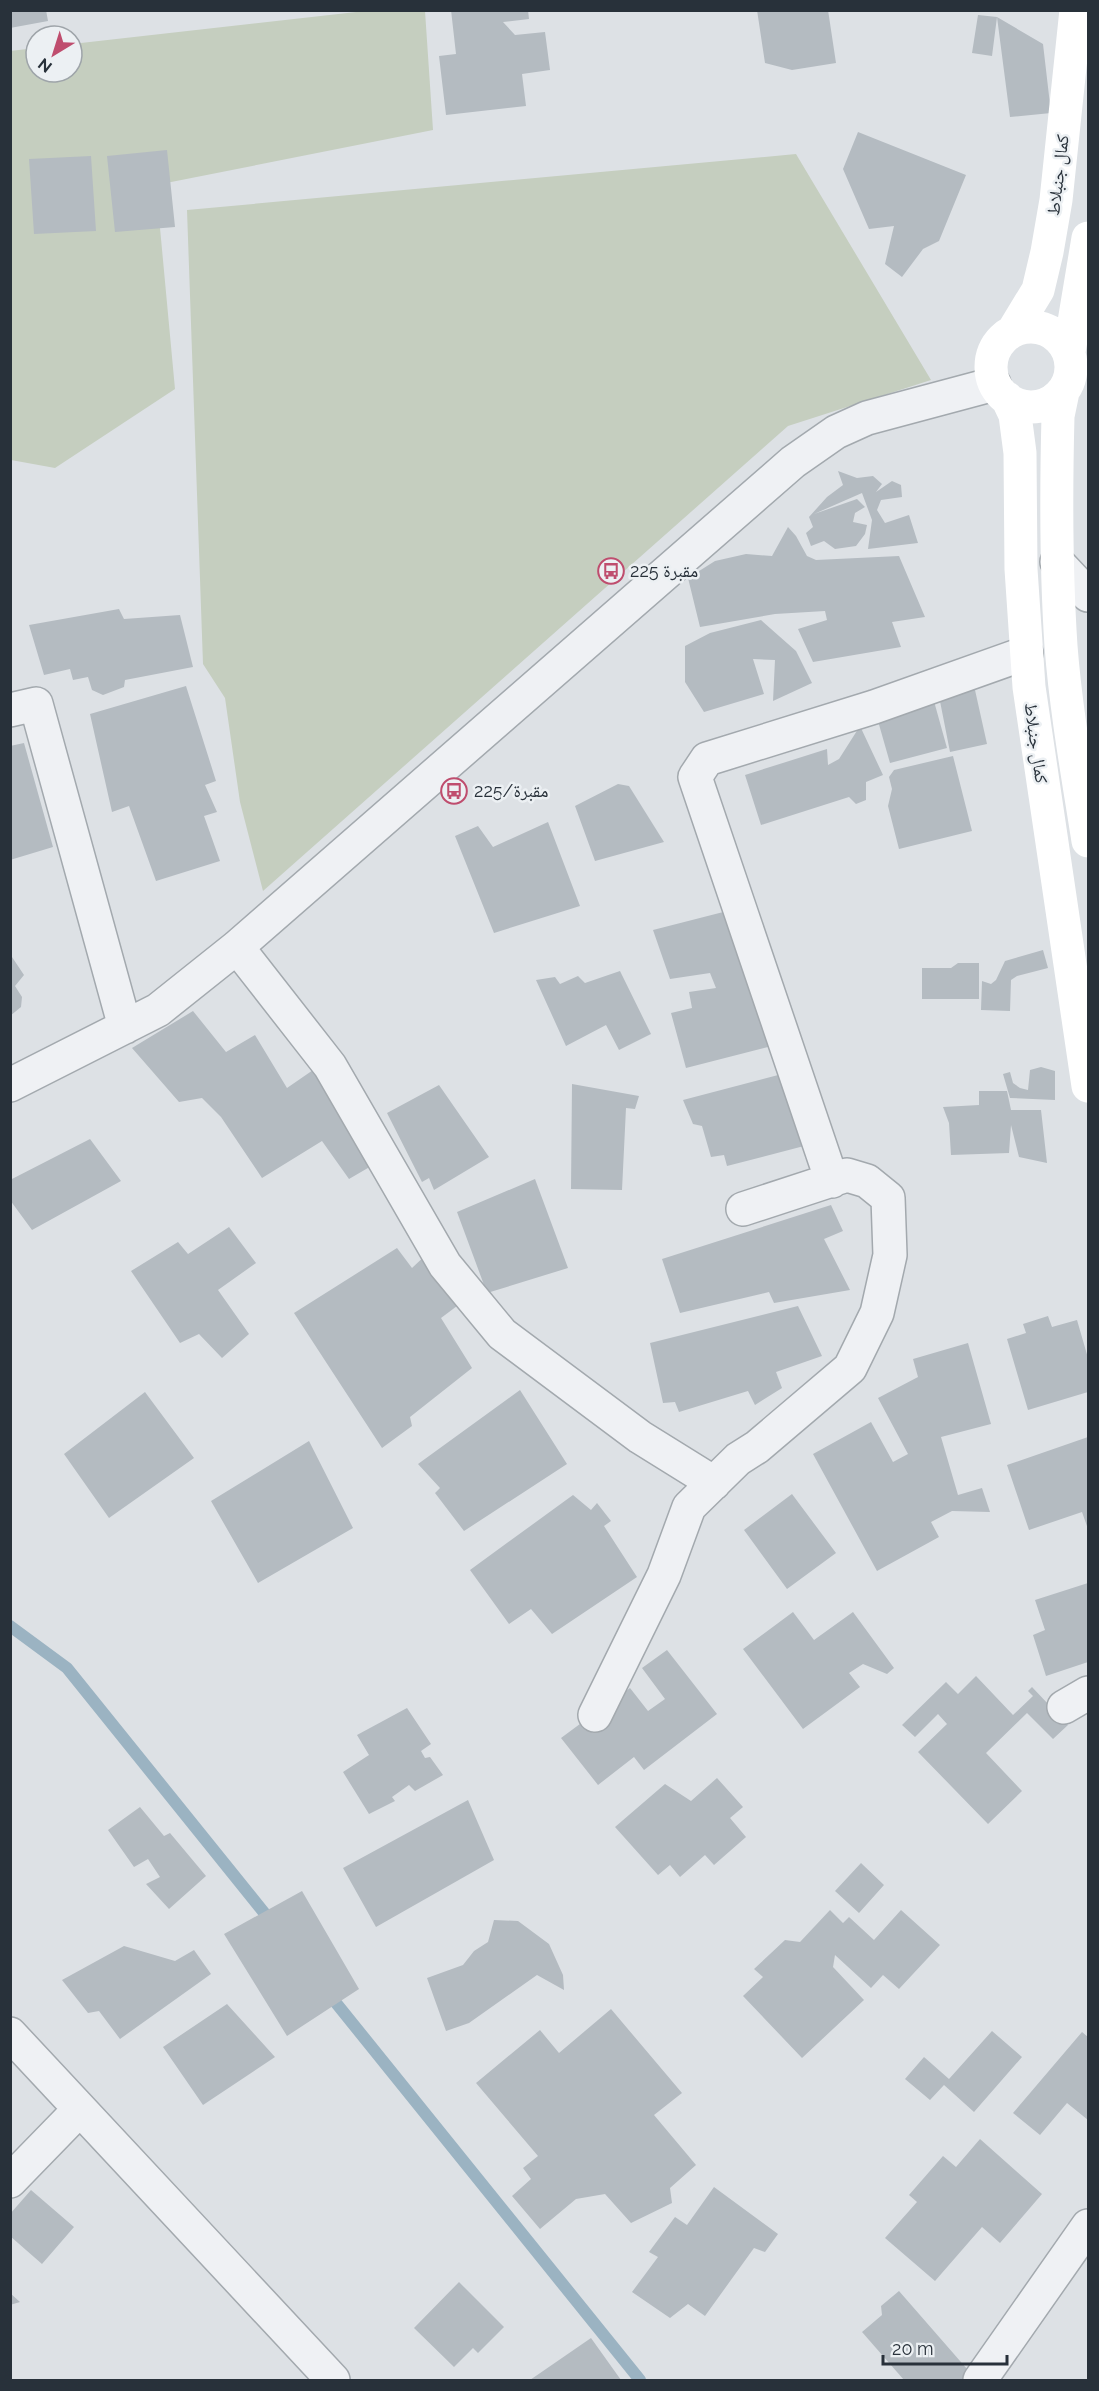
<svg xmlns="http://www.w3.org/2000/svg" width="1099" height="2391" font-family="Raleway,'Noto Naskh Arabic',sans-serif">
<rect width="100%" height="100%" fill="#dde1e5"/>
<!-- green -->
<path fill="#c5cebf" d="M 365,11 L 425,11 L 433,130 L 156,185 L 175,389 L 55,468 L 11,460 L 10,51 L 36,48 L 36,72 L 72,72 L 72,44 Z
M 796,154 L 931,380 L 788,426 L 263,891 L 240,802 L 225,698 L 203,664 L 187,210 Z"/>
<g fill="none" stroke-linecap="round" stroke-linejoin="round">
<!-- stream -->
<path stroke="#9bb3c2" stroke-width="12" d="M 10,1626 L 67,1668 L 274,1925
M 328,1993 L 640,2380"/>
</g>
<!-- building -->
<path fill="#b4bbc1" d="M 10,10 L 46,10 L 48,21 L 10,28 Z
M 451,10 L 528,10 L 529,19 L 503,22 L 515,35 L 545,32 L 550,70 L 522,74 L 526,106 L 446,115 L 439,56 L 456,54 Z
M 757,10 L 828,10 L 836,63 L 792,70 L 765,63 Z
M 978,15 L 997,17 L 1043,44 L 1051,113 L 1010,117 L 997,17 L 992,56 L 972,53 Z
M 858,132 L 966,175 L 939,241 L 923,249 L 902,277 L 885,264 L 894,226 L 869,229 L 843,169 Z
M 167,150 L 175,227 L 115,232 L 107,156 Z
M 91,156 L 96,231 L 34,234 L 29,159 Z
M 838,471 L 857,478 L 873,476 L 882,484 L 876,492 L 892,481 L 901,485 L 902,497 L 881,500 L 877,510 L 885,523 L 909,515 L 918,543 L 868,549 L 872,520 L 862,493 L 814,514 L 857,499 L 865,507 L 855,513 L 853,522 L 867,525 L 865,534 L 856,546 L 835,549 L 824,541 L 811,546 L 806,533 L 813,527 L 809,517 L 827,497 L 843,485 Z
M 788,527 L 796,536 L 807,556 L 816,560 L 899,556 L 925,617 L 892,622 L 901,647 L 813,662 L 798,629 L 827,620 L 825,611 L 775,614 L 700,627 L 688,578 L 715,561 L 746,554 L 772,556 Z
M 119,609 L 124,619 L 180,615 L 193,667 L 125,680 L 124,687 L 103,695 L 92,690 L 88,677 L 73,680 L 70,669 L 44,675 L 29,625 Z
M 761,620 L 796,651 L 812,683 L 773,701 L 775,660 L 753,659 L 764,694 L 704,712 L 685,682 L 685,646 L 710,633 Z
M 971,672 L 987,744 L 950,752 L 938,691 Z
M 186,686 L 216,781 L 205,785 L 217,812 L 204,816 L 220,861 L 156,881 L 129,806 L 112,812 L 90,714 Z
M 932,694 L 947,748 L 890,763 L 874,707 Z
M 860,726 L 883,775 L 866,782 L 866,800 L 856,804 L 849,797 L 761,825 L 745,775 L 827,749 L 828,765 L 839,759 Z
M 24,743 L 53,847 L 10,860 L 10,746 Z
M 953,756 L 972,831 L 899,849 L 888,806 L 892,789 L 889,777 L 894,770 Z
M 618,784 L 629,786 L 664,842 L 595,861 L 575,806 Z
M 548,822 L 580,906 L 494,933 L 455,836 L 478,826 L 493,847 Z
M 735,909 L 780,1044 L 686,1068 L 671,1013 L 692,1008 L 689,992 L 716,988 L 710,973 L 670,979 L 653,930 Z
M 1043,950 L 1048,968 L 1017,976 L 1011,980 L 1010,1011 L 981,1010 L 982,981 L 991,984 L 996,980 L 1005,961 Z
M 10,954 L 24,975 L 15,986 L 22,997 L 21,1007 L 10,1016 Z
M 958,963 L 979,963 L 979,999 L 922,999 L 922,968 L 951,968 Z
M 620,971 L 651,1034 L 619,1050 L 606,1025 L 566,1046 L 536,980 L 555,977 L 560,984 L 578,976 L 585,983 Z
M 193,1011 L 226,1052 L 255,1035 L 287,1088 L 316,1068 L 373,1165 L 349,1179 L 322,1141 L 262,1178 L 221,1117 L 202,1098 L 179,1102 L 132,1048 Z
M 1041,1067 L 1055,1071 L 1055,1100 L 1010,1098 L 1003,1074 L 1010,1072 L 1013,1083 L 1020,1088 L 1028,1090 L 1030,1070 Z
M 782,1074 L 804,1146 L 727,1166 L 724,1155 L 711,1157 L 702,1126 L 693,1124 L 683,1100 Z
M 572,1084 L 639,1096 L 635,1109 L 626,1108 L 622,1190 L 571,1189 Z
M 439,1085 L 489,1157 L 434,1190 L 429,1178 L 422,1182 L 387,1113 Z
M 979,1091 L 1007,1091 L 1011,1110 L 1041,1110 L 1047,1163 L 1019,1157 L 1011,1125 L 1009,1153 L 951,1155 L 949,1123 L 943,1107 L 979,1105 Z
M 90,1139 L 121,1181 L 32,1230 L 10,1200 L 10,1180 Z
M 535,1179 L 568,1268 L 487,1293 L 457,1212 Z
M 831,1205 L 843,1231 L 824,1239 L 850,1290 L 774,1303 L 769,1292 L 680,1313 L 662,1259 Z
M 229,1227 L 256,1263 L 218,1290 L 249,1334 L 222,1358 L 199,1334 L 180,1343 L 131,1271 L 178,1242 L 188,1254 Z
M 397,1248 L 412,1268 L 429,1252 L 465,1300 L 441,1318 L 472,1368 L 410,1417 L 412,1426 L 382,1448 L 294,1313 Z
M 798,1306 L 822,1356 L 776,1372 L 782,1388 L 755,1405 L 748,1391 L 679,1412 L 675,1402 L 663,1403 L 650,1343 Z
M 1048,1316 L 1052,1327 L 1077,1320 L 1088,1358 L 1088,1392 L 1028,1410 L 1007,1339 L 1026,1333 L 1023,1324 Z
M 968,1343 L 991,1424 L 941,1437 L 958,1495 L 982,1488 L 990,1512 L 952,1511 L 931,1522 L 939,1537 L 877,1571 L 813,1454 L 871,1422 L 893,1462 L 908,1454 L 878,1398 L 918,1377 L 913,1359 Z
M 520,1390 L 567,1464 L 464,1531 L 435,1493 L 440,1488 L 418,1464 Z
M 145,1392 L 194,1458 L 109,1518 L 64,1454 Z
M 1088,1437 L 1088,1529 L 1082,1512 L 1029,1530 L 1007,1465 Z
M 309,1441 L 353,1528 L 258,1583 L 211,1501 Z
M 792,1494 L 836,1553 L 787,1589 L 744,1530 Z
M 573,1495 L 591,1510 L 597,1503 L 611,1521 L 604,1526 L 637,1577 L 552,1634 L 531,1609 L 509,1624 L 470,1570 Z
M 1088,1583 L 1088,1662 L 1046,1676 L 1033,1635 L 1045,1630 L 1035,1600 Z
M 793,1612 L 814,1640 L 853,1612 L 894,1668 L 887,1674 L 863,1664 L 849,1673 L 860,1687 L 803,1729 L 743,1649 Z
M 667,1650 L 717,1714 L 644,1770 L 634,1757 L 598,1785 L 561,1738 L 584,1721 L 593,1733 L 607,1722 L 595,1715 L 630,1688 L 648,1711 L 665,1699 L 642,1668 Z
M 976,1676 L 1013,1715 L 1033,1696 L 1028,1691 L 1032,1687 L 1068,1725 L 1053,1739 L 1027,1713 L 986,1753 L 1022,1791 L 988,1824 L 918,1752 L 947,1724 L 938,1714 L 915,1737 L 902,1725 L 946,1682 L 958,1694 Z
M 407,1708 L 431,1744 L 421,1751 L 425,1758 L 430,1757 L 443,1775 L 415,1791 L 409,1785 L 392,1797 L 395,1801 L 369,1814 L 343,1772 L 369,1755 L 357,1735 Z
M 717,1778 L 743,1807 L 730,1818 L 746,1837 L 714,1865 L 705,1855 L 680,1877 L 670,1865 L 658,1875 L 615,1827 L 665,1784 L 691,1801 Z
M 468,1800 L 494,1860 L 376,1927 L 343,1868 Z
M 140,1807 L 164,1836 L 170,1833 L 206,1876 L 169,1909 L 146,1884 L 160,1877 L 148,1859 L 134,1867 L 108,1830 Z
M 861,1863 L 884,1885 L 859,1913 L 835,1891 Z
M 302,1891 L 359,1989 L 287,2036 L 224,1934 Z
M 830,1910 L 843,1923 L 849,1917 L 874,1940 L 901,1910 L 940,1945 L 899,1989 L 883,1975 L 871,1988 L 835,1955 L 833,1967 L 864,2000 L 802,2058 L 743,1996 L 763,1977 L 754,1969 L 785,1940 L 800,1942 Z
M 494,1920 L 518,1921 L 549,1944 L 563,1975 L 564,1990 L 537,1975 L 469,2023 L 446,2031 L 427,1978 L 463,1965 L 474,1951 L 488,1942 Z
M 124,1946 L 175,1961 L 194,1950 L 211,1974 L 120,2039 L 99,2011 L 88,2013 L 62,1980 Z
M 227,2004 L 275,2057 L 203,2105 L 163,2047 Z
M 611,2009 L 682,2093 L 654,2115 L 696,2165 L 670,2188 L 672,2203 L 631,2223 L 605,2194 L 576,2199 L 540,2229 L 512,2196 L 531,2179 L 523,2168 L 538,2156 L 476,2083 L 540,2030 L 559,2053 Z
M 992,2031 L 1022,2057 L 974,2112 L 944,2085 L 930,2100 L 905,2079 L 924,2057 L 949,2079 Z
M 1082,2032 L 1088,2037 L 1088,2120 L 1067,2103 L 1040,2135 L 1013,2113 Z
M 980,2139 L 1042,2194 L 1000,2243 L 982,2227 L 935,2281 L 885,2238 L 917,2202 L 909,2195 L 943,2156 L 956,2167 Z
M 714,2187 L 778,2234 L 765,2252 L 754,2248 L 705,2316 L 688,2304 L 670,2318 L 632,2292 L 658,2257 L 649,2252 L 675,2217 L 687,2225 Z
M 31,2190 L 74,2227 L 42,2264 L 10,2236 L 10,2214 Z
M 459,2282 L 504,2327 L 478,2353 L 473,2348 L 454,2367 L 414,2328 Z
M 899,2291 L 974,2377 L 969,2380 L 904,2380 L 862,2332 L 882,2315 L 881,2306 Z
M 10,2293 L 20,2302 L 10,2305 Z
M 591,2338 L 621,2380 L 530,2380 Z"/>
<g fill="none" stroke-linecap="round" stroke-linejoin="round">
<!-- minor casing -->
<g stroke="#a3a9ae" stroke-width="36">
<path id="minor" d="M 1057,562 L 1088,595
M 10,710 L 36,704 L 125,1027
M 237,947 L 330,1066 L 445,1265 L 502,1334 L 640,1437 L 714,1483
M 10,1085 L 158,1010 L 237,947 L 793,462 L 836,432 L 867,418 L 994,384
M 832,1181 L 695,777 L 707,759 L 874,707 L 1026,653
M 1064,1707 L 1088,1693
M 595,1715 L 664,1575 L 689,1507 L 738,1459 L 757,1447 L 850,1368 L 877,1313 L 890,1255 L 888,1198 L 867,1181 L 847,1175 L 743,1209
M 10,2034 L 333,2380
M 10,2181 L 80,2109
M 980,2380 L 1088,2226"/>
</g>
<!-- minor -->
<use href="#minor" stroke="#eff1f4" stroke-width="33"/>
<!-- secondary -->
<path stroke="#fff" stroke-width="33" d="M991 367a40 40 0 1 1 80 0a40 40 0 1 1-80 0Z
M 1013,331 L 1038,290 L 1047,252 L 1056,200 L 1076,10
M 1069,352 L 1088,238
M 1063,392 L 1058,416 C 1056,493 1056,570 1061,646 C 1066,711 1078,777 1088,841
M 1007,398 L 1015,415 L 1020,453 L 1021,569 L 1029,687 L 1088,1086"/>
</g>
<!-- icons -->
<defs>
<g id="bus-ring" transform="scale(1.35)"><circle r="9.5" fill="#ecf0f3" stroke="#bf4d6e" stroke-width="1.5"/><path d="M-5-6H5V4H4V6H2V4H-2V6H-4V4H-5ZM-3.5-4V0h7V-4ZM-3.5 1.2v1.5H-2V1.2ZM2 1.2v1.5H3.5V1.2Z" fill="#bf4d6e"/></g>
</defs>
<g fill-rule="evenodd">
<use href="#bus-ring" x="611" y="571"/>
<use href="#bus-ring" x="454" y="791"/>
</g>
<g text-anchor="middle" stroke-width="5" stroke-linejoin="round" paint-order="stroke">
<!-- street labels -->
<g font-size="18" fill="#28313a" stroke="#ecf0f3">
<text transform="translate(1058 175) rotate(-83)" y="6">كمال جنبلاط</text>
<text transform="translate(1036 743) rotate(82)" y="6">كمال جنبلاط</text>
</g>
<!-- poi labels -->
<g font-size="18" fill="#28313a" stroke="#ecf0f3" text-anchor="start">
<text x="630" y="577">مقبرة 225</text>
<text x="474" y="797">مقبرة/225</text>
</g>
</g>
<!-- border -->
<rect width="1099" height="2391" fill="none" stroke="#28313a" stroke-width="24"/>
<!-- north arrow -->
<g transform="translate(54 54) rotate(218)"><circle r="28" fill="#ecf0f3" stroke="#9ea4a9" stroke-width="1.5"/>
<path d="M0-4.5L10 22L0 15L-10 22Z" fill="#bf4d6e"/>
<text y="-9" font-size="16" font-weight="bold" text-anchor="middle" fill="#28313a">N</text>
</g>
<!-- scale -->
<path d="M883 2355v9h124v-9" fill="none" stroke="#28313a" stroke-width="3"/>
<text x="892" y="2355" font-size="18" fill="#28313a" stroke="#ecf0f3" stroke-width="4.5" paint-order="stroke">20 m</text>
</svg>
